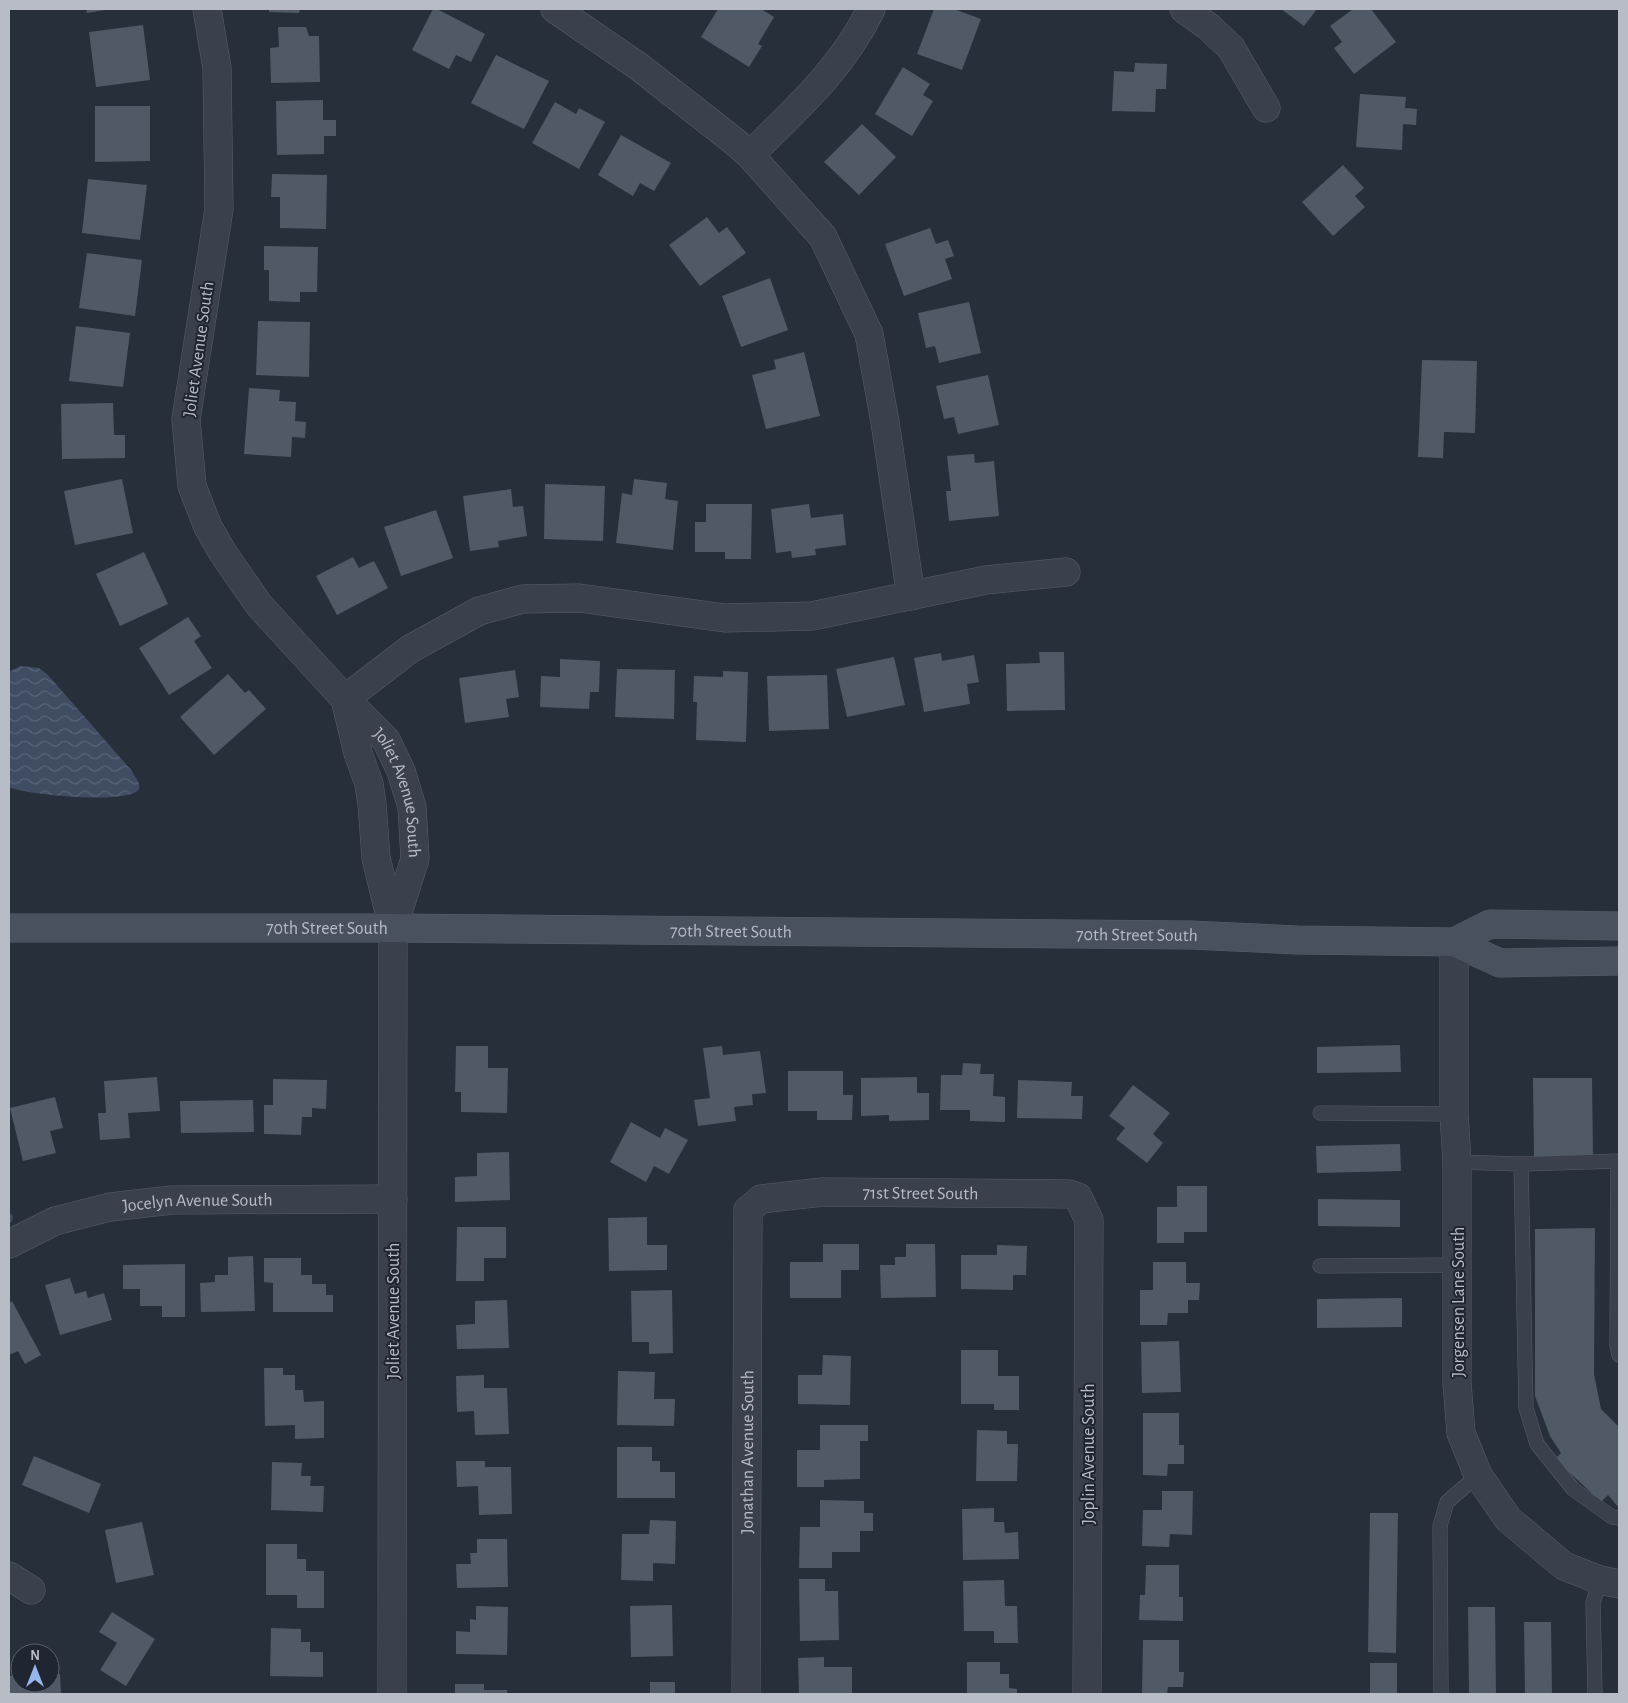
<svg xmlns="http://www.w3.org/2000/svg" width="1628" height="1703" font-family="'Alegreya Sans',sans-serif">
<defs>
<pattern id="water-waves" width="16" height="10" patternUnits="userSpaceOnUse" patternTransform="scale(1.25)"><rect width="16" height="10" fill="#3f4c62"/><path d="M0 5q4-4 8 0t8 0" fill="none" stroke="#586477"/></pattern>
</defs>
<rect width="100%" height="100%" fill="#272f3b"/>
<!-- water -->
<path fill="url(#water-waves)" d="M 20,666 L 39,668 L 48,675 L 132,771 C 134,776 141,783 139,789 C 131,805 25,795 9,787 L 9,672 Z"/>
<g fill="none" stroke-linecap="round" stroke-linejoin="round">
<!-- stream -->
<path stroke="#3f4c62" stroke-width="7" d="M 9,1217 L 9,1219"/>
</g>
<!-- building -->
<path fill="#505966" d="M 86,9 L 105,9 L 105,10 L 87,13 Z
M 269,9 L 300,9 L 299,13 L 269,12 Z
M 433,9 L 437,9 L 485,34 L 471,62 L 456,55 L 449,69 L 412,50 Z
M 718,9 L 761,9 L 774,17 L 758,44 L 762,46 L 749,67 L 701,37 Z
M 934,9 L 954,9 L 981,19 L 962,70 L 917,54 Z
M 1281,9 L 1317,9 L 1304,26 Z
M 1353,9 L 1371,9 L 1396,42 L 1354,74 L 1334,48 L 1342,42 L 1330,26 Z
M 143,25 L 150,80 L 96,87 L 89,32 Z
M 278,27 L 306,27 L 309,36 L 319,36 L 320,82 L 271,83 L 270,48 L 279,47 Z
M 496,55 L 549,81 L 524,129 L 471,103 Z
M 1135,63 L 1167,64 L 1166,89 L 1156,89 L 1155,112 L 1112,111 L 1114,71 L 1134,72 Z
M 903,67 L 930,84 L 923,95 L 933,101 L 912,136 L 875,114 Z
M 1360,94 L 1406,97 L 1405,108 L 1417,109 L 1416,125 L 1403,124 L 1402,150 L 1356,147 Z
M 323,100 L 323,120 L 336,120 L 336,136 L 324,136 L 324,154 L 277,155 L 276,101 Z
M 555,102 L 576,114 L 579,108 L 605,122 L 579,169 L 532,143 Z
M 95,106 L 150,106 L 150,161 L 95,162 Z
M 862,124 L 896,157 L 859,195 L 824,162 Z
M 621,135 L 671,163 L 654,191 L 640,183 L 633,196 L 598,175 Z
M 1343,165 L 1364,188 L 1355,196 L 1365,207 L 1333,236 L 1302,202 Z
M 272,174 L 327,175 L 326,229 L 280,228 L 280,197 L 271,197 Z
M 88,179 L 147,185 L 140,240 L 82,233 Z
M 707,217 L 719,233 L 727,227 L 746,253 L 700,286 L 669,245 Z
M 930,228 L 936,244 L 948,240 L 954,256 L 945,259 L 952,279 L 904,296 L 885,244 Z
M 264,246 L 318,247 L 317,292 L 300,292 L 300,302 L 269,301 L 269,270 L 264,270 Z
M 87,253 L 142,260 L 135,316 L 79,308 Z
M 770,278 L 788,330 L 741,347 L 722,296 Z
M 969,302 L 981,353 L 939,363 L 935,346 L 926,348 L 918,313 Z
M 258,321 L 310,322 L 309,377 L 256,375 Z
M 76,326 L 130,333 L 123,387 L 69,381 Z
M 804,352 L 820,416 L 766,429 L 752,375 L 776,369 L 774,360 Z
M 1422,360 L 1477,361 L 1475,433 L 1444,432 L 1443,458 L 1418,457 Z
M 988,375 L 999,425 L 958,434 L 954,417 L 944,419 L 936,386 Z
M 249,388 L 280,390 L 279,401 L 296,402 L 295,421 L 306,422 L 305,438 L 292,437 L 291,457 L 244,454 Z
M 113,403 L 114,435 L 125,435 L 125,458 L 62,459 L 61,404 Z
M 974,454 L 975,463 L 994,461 L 999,516 L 949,521 L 946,491 L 951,491 L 947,456 Z
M 122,479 L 133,533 L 75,545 L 64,491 Z
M 634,479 L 667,483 L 665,499 L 678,501 L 673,550 L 616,543 L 622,493 L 632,495 Z
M 545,484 L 605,486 L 603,541 L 544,539 Z
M 511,489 L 513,507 L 523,506 L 527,536 L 498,541 L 499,547 L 470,551 L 463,496 Z
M 706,504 L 752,504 L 751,559 L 725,559 L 725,552 L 695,552 L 695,522 L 706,522 Z
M 809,504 L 811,518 L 843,514 L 846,545 L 815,549 L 816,555 L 792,558 L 791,551 L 776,553 L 771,509 Z
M 436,510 L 453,558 L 401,576 L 384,527 Z
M 144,552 L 168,604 L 120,626 L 96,574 Z
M 353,557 L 359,568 L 374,561 L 388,588 L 337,615 L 316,576 Z
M 188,617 L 201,636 L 194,641 L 212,668 L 169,695 L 139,648 Z
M 1039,652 L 1064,652 L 1065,710 L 1007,711 L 1006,664 L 1040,663 Z
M 941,653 L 942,661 L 974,655 L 979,682 L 967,684 L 970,704 L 924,712 L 914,658 Z
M 894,657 L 905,705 L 847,717 L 836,669 Z
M 560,659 L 600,661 L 599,692 L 590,692 L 589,709 L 540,707 L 541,676 L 560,677 Z
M 617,669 L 675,670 L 674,719 L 615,717 Z
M 515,670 L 519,697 L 506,699 L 509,717 L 465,723 L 459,678 Z
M 723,671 L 748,672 L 746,742 L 696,740 L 697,702 L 693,702 L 694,676 L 723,677 Z
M 228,674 L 245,693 L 249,690 L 266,709 L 214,755 L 180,717 Z
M 827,675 L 829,729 L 769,731 L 767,676 Z
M 1400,1045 L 1401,1072 L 1317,1073 L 1317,1047 Z
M 456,1046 L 488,1046 L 488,1068 L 508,1068 L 507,1113 L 461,1112 L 461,1092 L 455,1092 Z
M 722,1046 L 723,1055 L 760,1051 L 766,1093 L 752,1094 L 753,1105 L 734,1107 L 736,1121 L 698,1126 L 694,1100 L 710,1098 L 703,1048 Z
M 963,1063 L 981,1064 L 980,1074 L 994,1074 L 993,1096 L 1005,1097 L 1005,1122 L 970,1121 L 970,1110 L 940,1110 L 941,1075 L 962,1075 Z
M 788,1071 L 843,1071 L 843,1095 L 853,1095 L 852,1120 L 817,1120 L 817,1111 L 788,1111 Z
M 157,1077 L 160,1111 L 128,1113 L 130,1138 L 100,1140 L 98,1113 L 106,1113 L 104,1081 Z
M 917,1077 L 917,1093 L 929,1093 L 929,1120 L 889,1121 L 889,1115 L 861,1116 L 861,1078 Z
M 1533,1078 L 1592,1078 L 1593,1156 L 1534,1157 Z
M 273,1079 L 327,1080 L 326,1109 L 312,1108 L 312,1117 L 302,1117 L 301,1135 L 264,1134 L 264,1105 L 273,1105 Z
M 1018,1080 L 1072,1082 L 1071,1096 L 1083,1096 L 1082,1119 L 1017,1118 Z
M 1133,1085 L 1170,1113 L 1153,1134 L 1163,1143 L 1147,1163 L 1116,1139 L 1125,1128 L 1109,1116 Z
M 55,1097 L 63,1128 L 50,1131 L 56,1153 L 23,1161 L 10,1108 Z
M 253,1100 L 254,1132 L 181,1133 L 180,1101 Z
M 631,1122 L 660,1138 L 665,1128 L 688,1140 L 669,1174 L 654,1166 L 646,1182 L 610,1162 Z
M 1400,1144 L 1401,1171 L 1317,1173 L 1316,1146 Z
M 509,1152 L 510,1200 L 455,1202 L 455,1177 L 477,1176 L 477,1153 Z
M 1177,1186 L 1207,1186 L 1207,1232 L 1184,1232 L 1184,1243 L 1157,1243 L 1157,1207 L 1177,1207 Z
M 1318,1199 L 1400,1200 L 1400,1227 L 1318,1226 Z
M 647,1217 L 647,1245 L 667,1245 L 667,1270 L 609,1271 L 608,1218 Z
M 457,1227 L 506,1227 L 506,1258 L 484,1258 L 484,1281 L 456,1281 Z
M 1595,1228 L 1594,1374 L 1601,1409 L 1619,1427 L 1619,1508 L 1608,1495 L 1601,1502 L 1555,1459 L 1561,1453 L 1550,1436 L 1535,1396 L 1535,1229 Z
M 823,1244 L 859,1244 L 859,1270 L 841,1270 L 841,1298 L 790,1298 L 790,1262 L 823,1262 Z
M 906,1244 L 935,1244 L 936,1297 L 881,1298 L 880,1265 L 895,1265 L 895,1257 L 906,1257 Z
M 997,1245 L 1027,1246 L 1026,1275 L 1013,1275 L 1013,1290 L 961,1289 L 961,1255 L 997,1255 Z
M 253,1256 L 255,1311 L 201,1312 L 200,1283 L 215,1282 L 215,1275 L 228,1275 L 228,1257 Z
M 264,1258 L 301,1258 L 301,1275 L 312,1275 L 312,1284 L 326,1284 L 326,1295 L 333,1295 L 333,1312 L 273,1312 L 273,1283 L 264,1282 Z
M 1153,1262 L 1186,1262 L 1186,1283 L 1200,1283 L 1199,1300 L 1188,1300 L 1188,1313 L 1168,1313 L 1167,1325 L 1140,1325 L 1140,1290 L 1153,1290 Z
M 185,1264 L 185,1317 L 162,1317 L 162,1306 L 140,1306 L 140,1289 L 123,1289 L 123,1265 Z
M 70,1278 L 75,1294 L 86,1291 L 88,1298 L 104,1293 L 112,1320 L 60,1335 L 45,1285 Z
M 672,1290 L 673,1353 L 649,1354 L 649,1342 L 632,1342 L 631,1291 Z
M 1402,1298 L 1402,1327 L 1317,1328 L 1317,1299 Z
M 507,1300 L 509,1348 L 457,1349 L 456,1325 L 475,1324 L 475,1301 Z
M 12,1301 L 41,1355 L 25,1364 L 18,1351 L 9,1355 L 9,1303 Z
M 1179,1341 L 1181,1392 L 1142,1393 L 1141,1342 Z
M 961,1350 L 998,1350 L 998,1376 L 1019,1376 L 1019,1410 L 994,1410 L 994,1404 L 961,1404 Z
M 823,1355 L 851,1356 L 850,1405 L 798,1404 L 798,1375 L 822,1375 Z
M 264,1368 L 283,1368 L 283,1375 L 295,1375 L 295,1390 L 303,1390 L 304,1402 L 324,1401 L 324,1438 L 295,1439 L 295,1425 L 265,1426 Z
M 618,1371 L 655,1372 L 654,1399 L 675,1399 L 674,1426 L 617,1425 Z
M 484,1375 L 484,1388 L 507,1388 L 509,1434 L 475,1435 L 474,1411 L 457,1412 L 456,1376 Z
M 1143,1413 L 1179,1413 L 1179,1445 L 1184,1445 L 1184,1464 L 1168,1464 L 1167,1476 L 1143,1475 Z
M 820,1425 L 868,1425 L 868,1441 L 860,1441 L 860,1479 L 824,1480 L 824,1487 L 797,1487 L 797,1450 L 820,1450 Z
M 977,1430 L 1007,1431 L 1007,1444 L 1018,1444 L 1017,1481 L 976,1481 Z
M 617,1447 L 652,1447 L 652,1461 L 660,1461 L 660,1472 L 675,1472 L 675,1498 L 617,1498 Z
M 34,1456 L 101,1484 L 89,1513 L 22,1485 Z
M 456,1461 L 485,1461 L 485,1467 L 511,1467 L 512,1514 L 479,1515 L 478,1486 L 457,1487 Z
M 272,1462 L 302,1463 L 301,1476 L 311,1476 L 310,1486 L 324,1486 L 323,1512 L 271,1510 Z
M 1162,1491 L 1193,1491 L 1192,1535 L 1170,1534 L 1169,1547 L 1142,1546 L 1143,1510 L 1162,1510 Z
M 820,1500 L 864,1501 L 864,1513 L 873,1513 L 873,1531 L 860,1531 L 860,1552 L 832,1552 L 832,1568 L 799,1568 L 800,1527 L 820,1527 Z
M 994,1508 L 994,1522 L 1004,1522 L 1005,1533 L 1018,1532 L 1019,1559 L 963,1560 L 962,1509 Z
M 1370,1513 L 1398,1513 L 1396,1653 L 1368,1652 Z
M 650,1520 L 676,1521 L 675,1564 L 653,1563 L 653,1581 L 621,1580 L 622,1534 L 649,1534 Z
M 142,1522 L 154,1575 L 116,1583 L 105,1530 Z
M 477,1539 L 507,1539 L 508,1587 L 457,1588 L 456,1564 L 471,1564 L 470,1553 L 477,1553 Z
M 266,1544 L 297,1544 L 297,1559 L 306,1559 L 306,1571 L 324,1571 L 324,1608 L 297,1608 L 297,1595 L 266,1595 Z
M 1146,1565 L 1179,1565 L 1179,1597 L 1183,1597 L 1183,1621 L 1139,1620 L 1140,1595 L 1145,1595 Z
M 799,1579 L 825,1579 L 825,1591 L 838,1591 L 839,1640 L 800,1641 Z
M 1004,1580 L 1005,1606 L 1017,1606 L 1018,1643 L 994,1643 L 994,1631 L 964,1631 L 963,1581 Z
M 672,1605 L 673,1656 L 631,1657 L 630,1606 Z
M 476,1606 L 508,1607 L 507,1655 L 456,1654 L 456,1631 L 470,1632 L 470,1619 L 476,1620 Z
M 1468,1607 L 1495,1607 L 1496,1694 L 1469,1694 Z
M 112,1612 L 155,1639 L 126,1686 L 100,1670 L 117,1643 L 99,1632 Z
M 1524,1622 L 1551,1622 L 1552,1694 L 1525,1694 Z
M 271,1628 L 301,1629 L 301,1642 L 310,1642 L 310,1652 L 323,1652 L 323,1677 L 270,1676 Z
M 1143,1640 L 1179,1640 L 1179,1672 L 1184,1672 L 1183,1687 L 1168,1687 L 1167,1694 L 1142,1694 Z
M 824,1657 L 824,1667 L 852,1667 L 852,1694 L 799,1693 L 798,1658 Z
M 967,1662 L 1000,1662 L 1000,1674 L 1009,1674 L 1009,1688 L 1017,1689 L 1017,1694 L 967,1694 Z
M 1370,1663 L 1397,1663 L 1397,1694 L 1370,1694 Z
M 60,1674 L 61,1694 L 9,1694 L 9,1676 L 20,1676 L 20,1683 L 50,1683 L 50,1675 Z
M 650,1682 L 675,1682 L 675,1694 L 650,1694 Z
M 455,1684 L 484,1684 L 484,1690 L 507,1690 L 507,1694 L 455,1694 Z"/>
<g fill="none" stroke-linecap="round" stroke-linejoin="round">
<!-- service casing -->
<g stroke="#595f6a" stroke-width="15">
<path id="service" d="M 1320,1113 L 1454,1114
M 1457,1162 L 1521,1164 L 1618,1161 L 1617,1345 L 1619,1355
M 1521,1164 L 1526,1408 L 1537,1444 L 1573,1489 L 1612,1517 L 1619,1518
M 1320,1266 L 1458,1265
M 1441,1694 L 1440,1526 L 1447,1502 L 1478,1475
M 1595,1694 L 1593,1603 L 1600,1580"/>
</g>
<!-- minor casing -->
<g stroke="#595f6a" stroke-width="29">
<g id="minor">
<path id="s1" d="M 207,9 L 217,68 L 219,209 L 186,419 L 192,486 L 208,527 L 223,553 L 259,605 L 345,699 L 386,740 L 401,771 L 412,807 L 415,859 L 393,928"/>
<path d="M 555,9 L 638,66 L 734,141 L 750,155 L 823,237 L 869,334 L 885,422 L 911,596"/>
<path d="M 1184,9 L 1209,27 L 1231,48 L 1266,108"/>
<path d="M 750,155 C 795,110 843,68 871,9"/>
<path d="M 345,699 L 358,753 L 369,784 L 372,804 L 376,858 L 393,928 L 392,1694"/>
<path d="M 345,699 L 410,649 L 479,611 L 523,599 L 579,598 L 725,618 L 812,616 L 986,580 L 1066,572"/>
<path d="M 1454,942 L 1454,1114 L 1457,1162 L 1457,1383 L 1461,1433 L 1478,1475 L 1508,1519 L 1564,1566 L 1600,1580 L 1619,1584"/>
<path id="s2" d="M 9,1244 L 55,1221 L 110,1207 L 172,1200 L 393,1199"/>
<path d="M 9,1576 L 31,1590"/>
<path id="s3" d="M 746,1694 L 748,1210 L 761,1199 L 822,1192 L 1069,1194 L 1078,1197 L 1089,1220 L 1087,1694"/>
</g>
</g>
<!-- secondary casing -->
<g stroke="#595f6a" stroke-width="29">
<g id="secondary">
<path id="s4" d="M 9,928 L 393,928 L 1191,935 L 1297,940 L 1454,942 L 1500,963 L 1619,961"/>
<path d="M 1454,942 L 1490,924 L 1619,926"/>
</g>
</g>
<!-- service -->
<use href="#service" stroke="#3b414c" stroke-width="14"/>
<!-- minor -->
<use href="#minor" stroke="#3b414c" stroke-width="28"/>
<!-- secondary -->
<use href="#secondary" stroke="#49515e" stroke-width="28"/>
</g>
<g text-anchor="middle" stroke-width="4" stroke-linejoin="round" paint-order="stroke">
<!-- street labels -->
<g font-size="18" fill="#b7bcc7" stroke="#202631">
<text transform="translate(198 349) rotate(-82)" y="6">Joliet Avenue South</text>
<text dy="6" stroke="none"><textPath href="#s1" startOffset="858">Joliet Avenue South</textPath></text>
<text dy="6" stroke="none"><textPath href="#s4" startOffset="318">70th Street South</textPath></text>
<text dy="6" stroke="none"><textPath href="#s4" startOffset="722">70th Street South</textPath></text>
<text dy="6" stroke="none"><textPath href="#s4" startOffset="1128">70th Street South</textPath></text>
<text dy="6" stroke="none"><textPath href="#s3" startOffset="661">71st Street South</textPath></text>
<text dy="6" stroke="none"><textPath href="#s2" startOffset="196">Jocelyn Avenue South</textPath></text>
<text transform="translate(1458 1302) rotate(-90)" y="6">Jorgensen Lane South</text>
<text transform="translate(393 1311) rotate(-90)" y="6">Joliet Avenue South</text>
<text dy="6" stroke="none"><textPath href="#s3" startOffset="242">Jonathan Avenue South</textPath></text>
<text transform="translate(1088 1454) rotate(-90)" y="6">Joplin Avenue South</text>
</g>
</g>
<!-- border -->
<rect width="1628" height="1703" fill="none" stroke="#b7bcc7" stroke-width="20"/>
<!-- north arrow -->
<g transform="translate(35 1668)"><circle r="24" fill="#202631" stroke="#5c626d"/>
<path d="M0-4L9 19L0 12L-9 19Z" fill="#97b6eb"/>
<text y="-8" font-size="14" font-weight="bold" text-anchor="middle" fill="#b7bcc7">N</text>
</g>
</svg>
